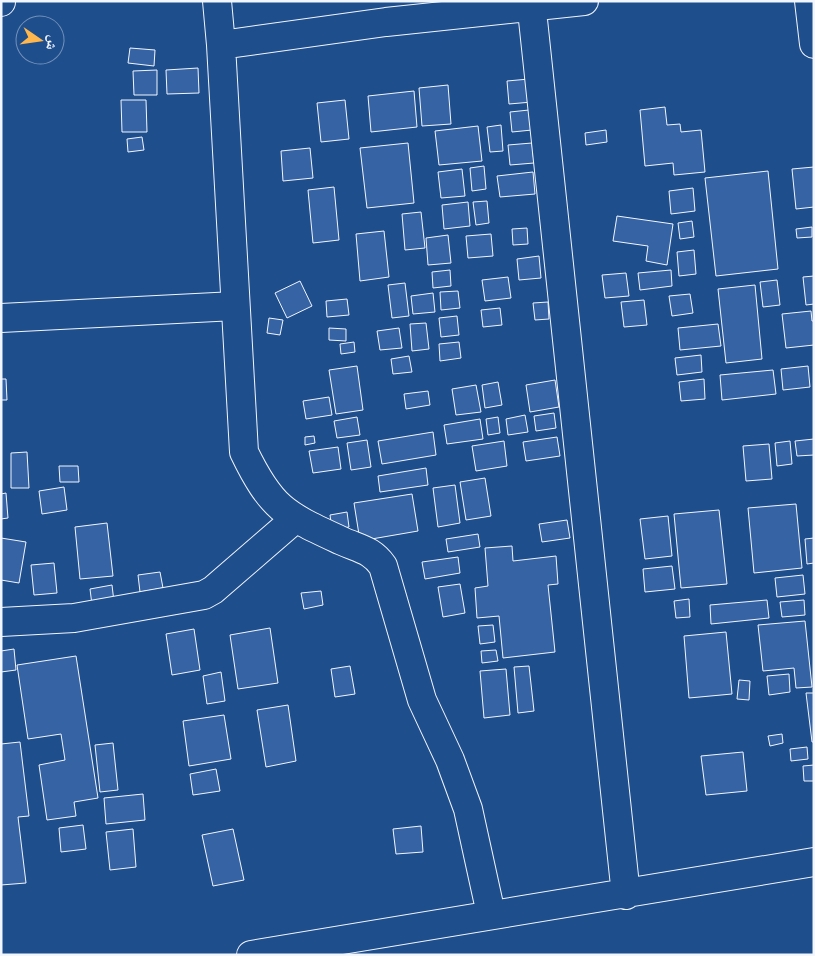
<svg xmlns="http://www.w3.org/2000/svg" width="815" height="956" font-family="'Archivo Narrow','Noto Naskh Arabic',sans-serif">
<rect width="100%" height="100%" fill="#1f4e8c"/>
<!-- building -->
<path fill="#3563a3" stroke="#f2f6ff" d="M 130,48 L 155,50 L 154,66 L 128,63 Z
M 198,68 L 199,93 L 167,94 L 166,70 Z
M 157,70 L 157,95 L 134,95 L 133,71 Z
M 529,79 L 532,102 L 509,104 L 507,81 Z
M 448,85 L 451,124 L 422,126 L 419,88 Z
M 414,91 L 417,127 L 371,132 L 368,96 Z
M 121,100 L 146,100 L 147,132 L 122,132 Z
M 345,100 L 349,139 L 321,142 L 317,103 Z
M 665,107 L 667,125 L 680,124 L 681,132 L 701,130 L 705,172 L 674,175 L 673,163 L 645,166 L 640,110 Z
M 529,110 L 532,130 L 512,132 L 510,112 Z
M 501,125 L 503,151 L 490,152 L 487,127 Z
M 478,126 L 482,161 L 439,165 L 435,131 Z
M 606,130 L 607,142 L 586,145 L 585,133 Z
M 142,137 L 144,150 L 128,152 L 127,139 Z
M 408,143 L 414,203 L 367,208 L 360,148 Z
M 532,143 L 534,163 L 510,165 L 508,145 Z
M 310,148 L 313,178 L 283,181 L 281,151 Z
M 484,166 L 486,189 L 472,191 L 470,168 Z
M 814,167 L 814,207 L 796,209 L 792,169 Z
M 462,169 L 465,196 L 441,198 L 438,172 Z
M 768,171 L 778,269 L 716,276 L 705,178 Z
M 533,172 L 535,194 L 500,197 L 497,176 Z
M 334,187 L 339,240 L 313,243 L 308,190 Z
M 693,188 L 695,211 L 671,214 L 669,191 Z
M 487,201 L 489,223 L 476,225 L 473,202 Z
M 468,202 L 470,226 L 444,229 L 442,205 Z
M 421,212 L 425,248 L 405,250 L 402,214 Z
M 617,216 L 673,224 L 667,265 L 646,261 L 648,246 L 613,241 Z
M 692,221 L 694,237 L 680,239 L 678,223 Z
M 812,227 L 812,237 L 797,238 L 796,229 Z
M 527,228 L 528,244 L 513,245 L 512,229 Z
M 384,231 L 389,277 L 360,281 L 356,234 Z
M 491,234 L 493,256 L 468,258 L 466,236 Z
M 448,235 L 451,263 L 428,265 L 426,238 Z
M 694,250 L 696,274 L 679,276 L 677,252 Z
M 539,256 L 541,278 L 519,280 L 517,259 Z
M 450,270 L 451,286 L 433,288 L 432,272 Z
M 671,270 L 672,286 L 640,290 L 638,273 Z
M 626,273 L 629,296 L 605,298 L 602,275 Z
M 814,276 L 814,304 L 806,305 L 803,277 Z
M 508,277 L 511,298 L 485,301 L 482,280 Z
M 777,280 L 780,305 L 763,307 L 760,282 Z
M 300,281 L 312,306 L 287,318 L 275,293 Z
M 405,283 L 409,316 L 392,318 L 388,285 Z
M 755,285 L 762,359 L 726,363 L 718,289 Z
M 458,291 L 460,308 L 441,310 L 440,292 Z
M 433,293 L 435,312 L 413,314 L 411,296 Z
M 690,294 L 693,313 L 672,316 L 669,296 Z
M 347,299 L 349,315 L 327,317 L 326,301 Z
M 644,300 L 647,325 L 624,327 L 621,302 Z
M 548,302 L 549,319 L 535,320 L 533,303 Z
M 500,308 L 502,325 L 483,327 L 481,310 Z
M 811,311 L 812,321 L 814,321 L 814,345 L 786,348 L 782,314 Z
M 457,316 L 459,335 L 441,337 L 439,318 Z
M 269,318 L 283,320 L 280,335 L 267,333 Z
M 426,323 L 429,349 L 412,351 L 410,324 Z
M 718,324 L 721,346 L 680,350 L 678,328 Z
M 329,328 L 346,329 L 346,341 L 329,340 Z
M 399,328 L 402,348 L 380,350 L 377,331 Z
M 354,342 L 355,352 L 341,354 L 340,344 Z
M 459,342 L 461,358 L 440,361 L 439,344 Z
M 701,355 L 702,372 L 677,375 L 675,358 Z
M 409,356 L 412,372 L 393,374 L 391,359 Z
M 357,366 L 363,410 L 336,414 L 329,370 Z
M 808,366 L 810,387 L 783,390 L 781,369 Z
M 773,370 L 776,394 L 722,400 L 720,375 Z
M 1,379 L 6,379 L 7,400 L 1,400 Z
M 704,379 L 705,399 L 681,401 L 679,382 Z
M 555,380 L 559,407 L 530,412 L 526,385 Z
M 498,382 L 502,405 L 485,408 L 482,385 Z
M 476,385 L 481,412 L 456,415 L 452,389 Z
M 428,391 L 430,405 L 406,409 L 404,394 Z
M 329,397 L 332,415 L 306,419 L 303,401 Z
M 554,413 L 556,428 L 536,431 L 534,416 Z
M 525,415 L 528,432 L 508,435 L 506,419 Z
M 357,417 L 360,435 L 337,438 L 334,421 Z
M 498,417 L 500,433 L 488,435 L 486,419 Z
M 480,419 L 483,439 L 447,444 L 444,425 Z
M 433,432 L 436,455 L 382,464 L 378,441 Z
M 314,436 L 315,443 L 305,445 L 305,437 Z
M 557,437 L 560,456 L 526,461 L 523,442 Z
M 814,439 L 814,455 L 797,456 L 795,441 Z
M 367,440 L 371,467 L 351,470 L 347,443 Z
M 504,441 L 507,466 L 476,471 L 472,446 Z
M 790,441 L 792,464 L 777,466 L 775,443 Z
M 769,444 L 772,479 L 746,481 L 743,446 Z
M 338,447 L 341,469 L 313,473 L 309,451 Z
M 27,452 L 29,488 L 11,488 L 11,453 Z
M 59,466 L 78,466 L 79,482 L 60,482 Z
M 426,468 L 428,485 L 380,492 L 378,476 Z
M 485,478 L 491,516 L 466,520 L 460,482 Z
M 455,485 L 460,523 L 438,527 L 433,488 Z
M 64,487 L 67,510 L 42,514 L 39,491 Z
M 6,493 L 8,518 L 1,519 L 1,494 Z
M 412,494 L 418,531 L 360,541 L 354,503 Z
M 796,504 L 802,568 L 754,573 L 748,508 Z
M 719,510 L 727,584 L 681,588 L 674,514 Z
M 347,512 L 349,527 L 332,530 L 330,515 Z
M 668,516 L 672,556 L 645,559 L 640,519 Z
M 567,520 L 570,538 L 542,542 L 539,524 Z
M 107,523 L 113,576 L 80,579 L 75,527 Z
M 478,534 L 480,547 L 448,552 L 446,539 Z
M 1,538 L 26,542 L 19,583 L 1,580 Z
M 814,538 L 814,563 L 807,564 L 805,539 Z
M 512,546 L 513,561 L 556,556 L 558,584 L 548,585 L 555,652 L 503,658 L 499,616 L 477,618 L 475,588 L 488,586 L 485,548 Z
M 458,557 L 460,573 L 425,579 L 422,562 Z
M 54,563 L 57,593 L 34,595 L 31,565 Z
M 672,566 L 675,589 L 645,592 L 643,569 Z
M 160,572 L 163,588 L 140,592 L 138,575 Z
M 803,575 L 805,594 L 777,597 L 775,578 Z
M 460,584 L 465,613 L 443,617 L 438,587 Z
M 112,585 L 114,602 L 92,605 L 90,589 Z
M 321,591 L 323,605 L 304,609 L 301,593 Z
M 689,599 L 690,617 L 676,618 L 674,601 Z
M 767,600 L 769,618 L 711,624 L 710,605 Z
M 804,600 L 805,615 L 782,617 L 780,602 Z
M 805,621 L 812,687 L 796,688 L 794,668 L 763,671 L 758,625 Z
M 493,625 L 495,642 L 480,644 L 478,626 Z
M 270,628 L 278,683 L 238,689 L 230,635 Z
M 194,629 L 200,670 L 172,675 L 166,634 Z
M 726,632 L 732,694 L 689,698 L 684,636 Z
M 14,649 L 16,670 L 1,672 L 1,651 Z
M 496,650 L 498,661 L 482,663 L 481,651 Z
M 76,656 L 98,798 L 74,802 L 76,816 L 47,820 L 39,765 L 65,760 L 61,734 L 28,739 L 17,665 Z
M 350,666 L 355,694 L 335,697 L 331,669 Z
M 529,666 L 534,711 L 518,713 L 514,667 Z
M 506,669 L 510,715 L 484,718 L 480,671 Z
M 221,672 L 225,701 L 207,704 L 203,676 Z
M 789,674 L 790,692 L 769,695 L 767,676 Z
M 739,680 L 750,681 L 749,700 L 737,699 Z
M 806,693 L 814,693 L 814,742 L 812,742 Z
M 288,705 L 296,761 L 266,767 L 257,710 Z
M 224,715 L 231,759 L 189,766 L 183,721 Z
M 782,734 L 783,743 L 770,746 L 768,736 Z
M 20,742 L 29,816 L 18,817 L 26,883 L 1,885 L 1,744 Z
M 113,743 L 118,790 L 100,792 L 95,745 Z
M 807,747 L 808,759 L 791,761 L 790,749 Z
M 743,752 L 747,791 L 706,795 L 701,756 Z
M 814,765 L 814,781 L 804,781 L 803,766 Z
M 216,769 L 220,791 L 193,795 L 190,774 Z
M 143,794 L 145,820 L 106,824 L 104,798 Z
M 83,825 L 86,849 L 61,852 L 59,828 Z
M 421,826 L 423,852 L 396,854 L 393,829 Z
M 133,829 L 136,867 L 110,870 L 106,832 Z
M 233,829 L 244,880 L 213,886 L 202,835 Z"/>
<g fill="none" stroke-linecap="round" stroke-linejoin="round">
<!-- minor casing -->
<g stroke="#f2f6ff" stroke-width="30">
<path id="minor" d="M 217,1 L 221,45 L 244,452 C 272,510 286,515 342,541 C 360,549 372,550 383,566 L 422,700 L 450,760 L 468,809 L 491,914
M 531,1 L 626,895
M 809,1 L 814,44
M 1,2 L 1,1
M 221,45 L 386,22 L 584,1
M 1,318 L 235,306
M 1,622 L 74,618 L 204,595 L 213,590 L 295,519
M 251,955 L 814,862"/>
</g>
<!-- minor -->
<use href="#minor" stroke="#1f4e8c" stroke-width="28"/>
</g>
<!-- border -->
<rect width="815" height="956" fill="none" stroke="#f2f6ff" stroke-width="5"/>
<!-- north arrow -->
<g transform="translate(40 40) rotate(103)"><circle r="24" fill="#1f4e8c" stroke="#7391ba"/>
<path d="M0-4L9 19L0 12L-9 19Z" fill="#ffb74d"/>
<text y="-8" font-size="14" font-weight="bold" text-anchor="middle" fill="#f2f6ff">ش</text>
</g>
</svg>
